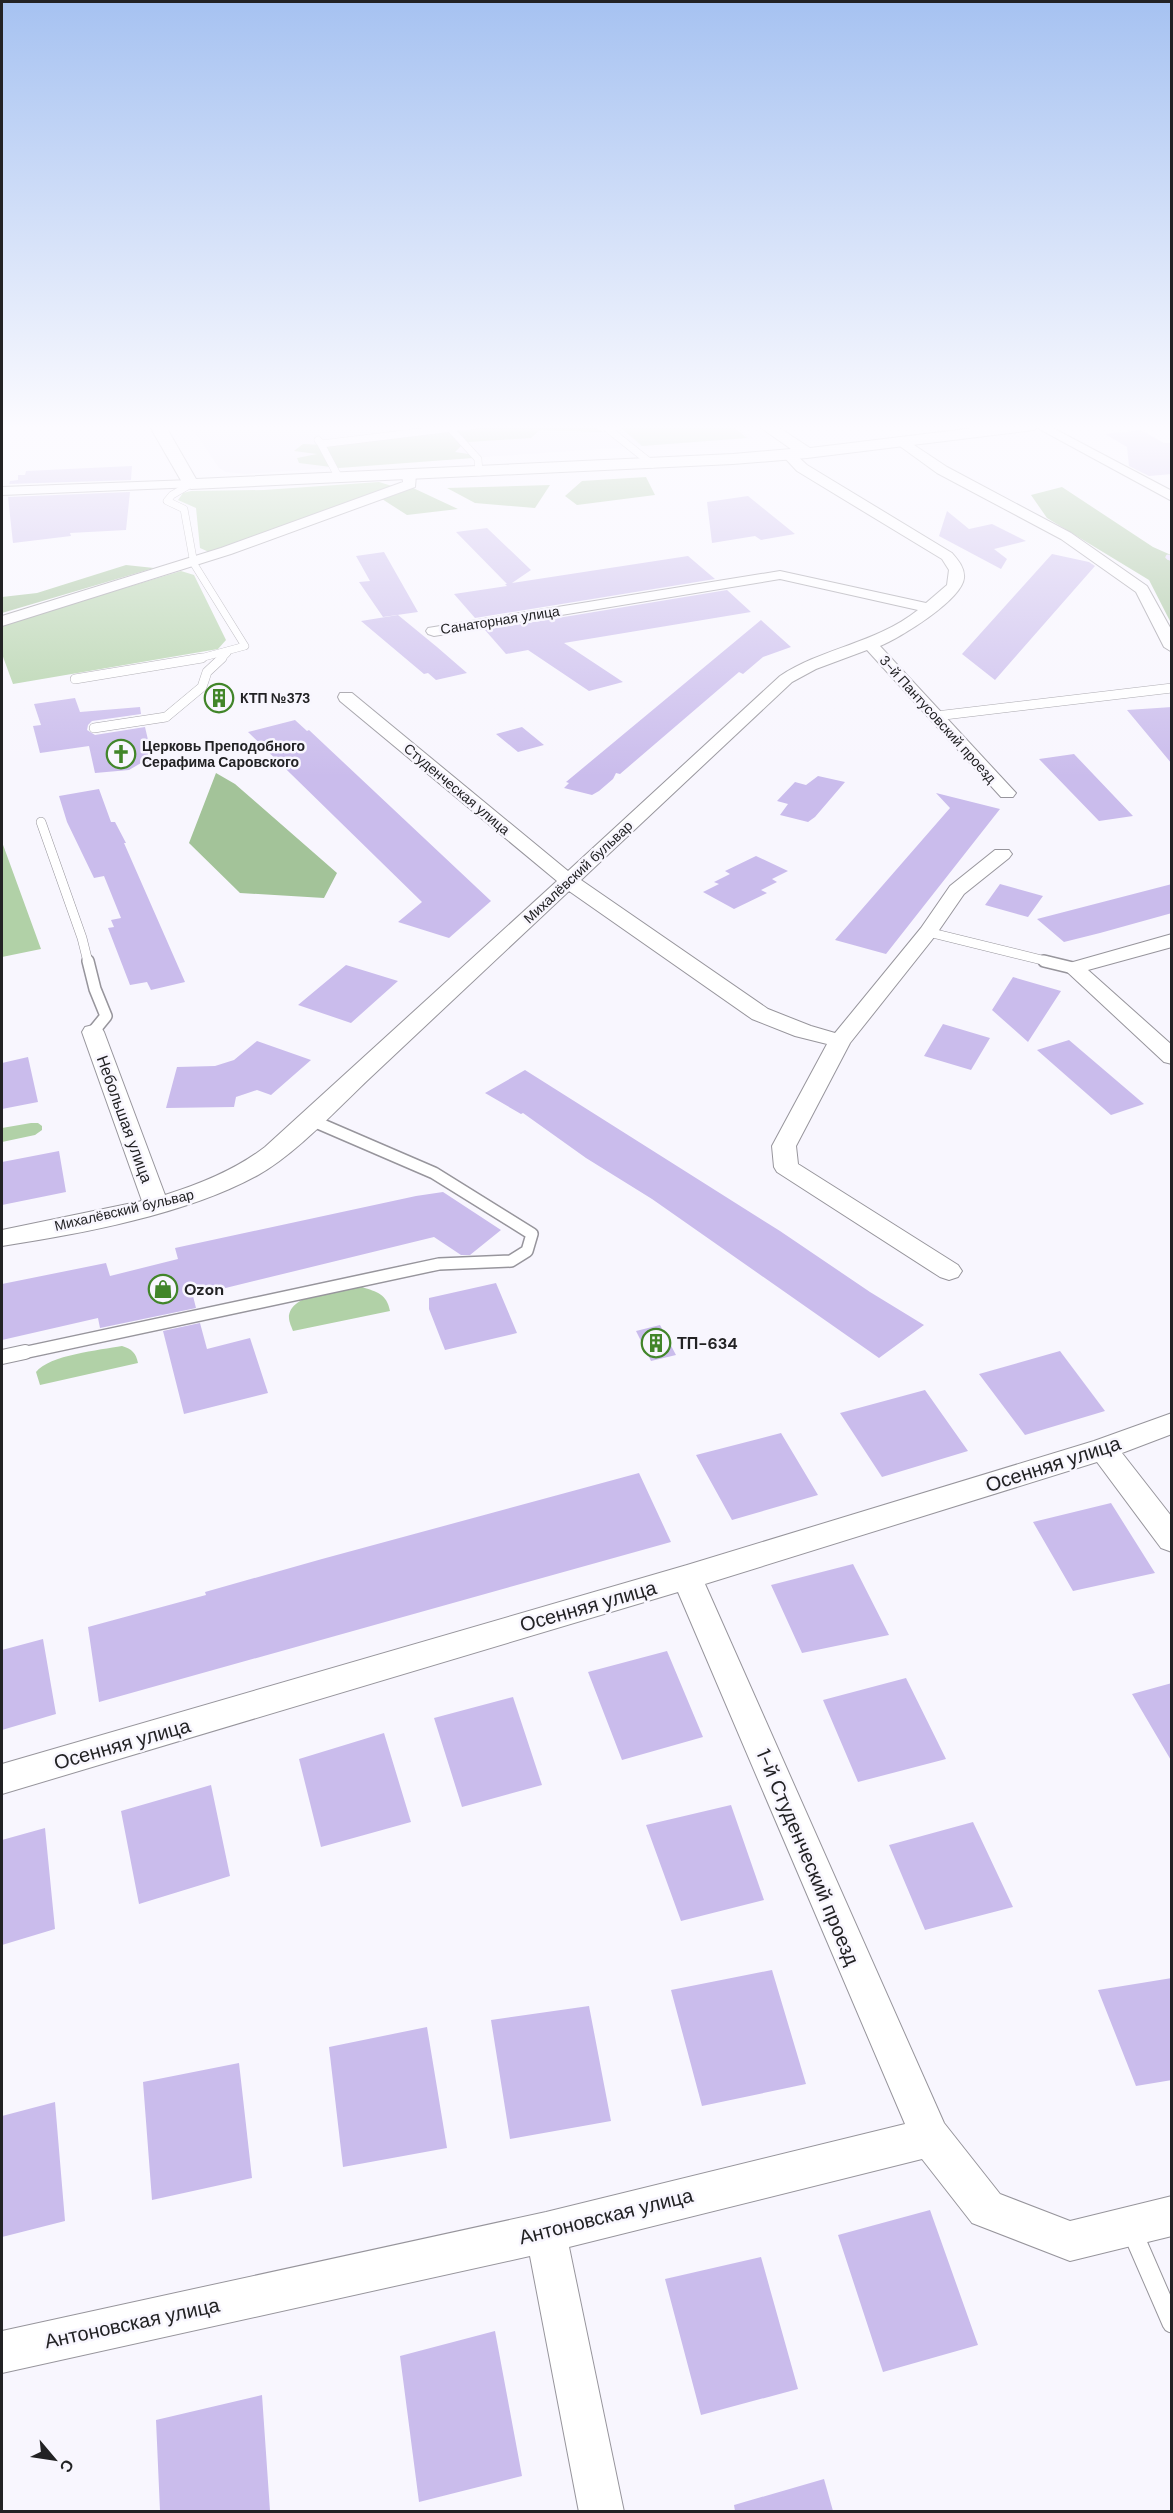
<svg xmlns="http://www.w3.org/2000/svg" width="1173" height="2513" font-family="'DM Sans',sans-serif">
<rect width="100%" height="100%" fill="#f8f6fe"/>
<!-- built -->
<path fill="#eeeaf9" d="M 190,425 L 736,425 L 753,438 L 246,474 L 226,472 L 219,468 Z"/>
<!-- green -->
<path fill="#b1d1a7" d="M 618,425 L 731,425 L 747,438 L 642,446 Z
M 379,482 L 392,486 L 221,550 L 209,552 L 200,548 L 196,508 L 178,500 L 183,493 L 191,491 L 264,490 Z
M 181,571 L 194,575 L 226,640 L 218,649 L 13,684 L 2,654 L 2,625 Z
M 2,842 L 41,949 L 2,957 Z
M 31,1123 L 38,1123 L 42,1126 L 42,1130 L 35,1135 L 2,1142 L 2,1128 Z
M 362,1287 C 377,1292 387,1294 390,1311 L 293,1331 C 292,1328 289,1322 289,1318 C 289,1292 343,1291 362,1287 Z
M 122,1346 C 132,1349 136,1353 138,1363 L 40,1385 L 36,1372 C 49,1355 100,1350 122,1346 Z"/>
<!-- forest -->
<path fill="#a3c399" d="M 484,425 L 593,425 L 602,432 L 540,430 L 531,438 L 469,442 L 461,446 L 455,452 L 475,455 L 473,458 L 339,468 L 299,463 L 297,458 L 317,454 L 294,451 L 303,444 L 324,445 Z
M 646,477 L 655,495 L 577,505 L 565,496 L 582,481 Z
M 550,485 L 535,508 L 475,503 L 447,488 Z
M 411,487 L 458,509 L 407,515 L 382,499 Z
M 1062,487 L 1153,547 L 1171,555 L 1171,623 L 1149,580 L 1047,518 L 1031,495 Z
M 126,565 L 154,568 L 2,613 L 2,597 L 37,593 Z
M 216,773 L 235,784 L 337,873 L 324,898 L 240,893 L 189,843 Z"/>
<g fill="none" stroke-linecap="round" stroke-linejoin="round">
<!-- stream -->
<path stroke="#e3d7ff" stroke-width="5" d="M 1168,557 L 1172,559"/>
</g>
<!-- building -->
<path fill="#cabcec" d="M 1141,430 L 1164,443 L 1172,443 L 1172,474 L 1149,476 L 1129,466 L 1127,447 L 1105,434 Z
M 132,466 L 131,480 L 9,484 L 10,481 L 18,480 L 18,475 L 25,475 L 26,471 Z
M 130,492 L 126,530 L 70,533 L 71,536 L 13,543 L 8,497 Z
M 748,496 L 795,534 L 761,540 L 755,536 L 712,543 L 707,502 Z
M 947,511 L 969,529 L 992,524 L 1026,541 L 994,549 L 1007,559 L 1001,569 L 939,536 Z
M 487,528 L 531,570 L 512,583 L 688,556 L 715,579 L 475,618 L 454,594 L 507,586 L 505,584 L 507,584 L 456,532 Z
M 384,552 L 418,612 L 383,617 L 359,582 L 370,581 L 356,556 Z
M 1052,554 L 1089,562 L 1095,566 L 995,680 L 962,654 Z
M 727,590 L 751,612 L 564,643 L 623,682 L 589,691 L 528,650 L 506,654 L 485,630 Z
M 398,615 L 437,647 L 467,673 L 436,680 L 428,673 L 424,674 L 361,621 Z
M 761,620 L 791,647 L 763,657 L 743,674 L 739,672 L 620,774 L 616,773 L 613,779 L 599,791 L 592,795 L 564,788 L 569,783 L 566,782 Z
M 75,698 L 80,712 L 140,707 L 141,714 L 92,721 L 88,725 L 87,730 L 95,735 L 145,727 L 152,757 L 148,757 L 149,762 L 141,763 L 129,770 L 95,773 L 89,746 L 40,753 L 33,726 L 41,725 L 34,704 Z
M 1172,707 L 1172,764 L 1127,710 Z
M 295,720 L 307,731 L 309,730 L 491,901 L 449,938 L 398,922 L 422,902 L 248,732 Z
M 522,727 L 544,745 L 518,752 L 496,734 Z
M 1074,754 L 1133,816 L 1099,821 L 1039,759 Z
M 818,776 L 845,782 L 815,817 L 808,822 L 780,815 L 788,804 L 777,801 L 795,782 L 806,785 Z
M 99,789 L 111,822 L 115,822 L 126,843 L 124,843 L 185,982 L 151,990 L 147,982 L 130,985 L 108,928 L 114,927 L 111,920 L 121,918 L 104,876 L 94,878 L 67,822 L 59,796 Z
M 936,793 L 1000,809 L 886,954 L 835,940 L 950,808 Z
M 756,856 L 788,871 L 772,879 L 777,882 L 761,890 L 767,893 L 734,909 L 703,892 L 719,884 L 714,882 L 730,874 L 725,871 Z
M 1000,884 L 1043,896 L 1028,917 L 985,905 Z
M 1172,884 L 1172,913 L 1100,933 L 1064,942 L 1037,919 Z
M 346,965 L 398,981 L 351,1023 L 298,1005 Z
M 1013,977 L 1061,991 L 1028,1042 L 992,1010 Z
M 943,1024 L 990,1038 L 971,1070 L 924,1056 Z
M 1069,1040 L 1144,1104 L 1111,1115 L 1037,1050 Z
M 257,1041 L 311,1060 L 271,1095 L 257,1090 L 236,1097 L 234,1107 L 166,1108 L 177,1067 L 215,1066 L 234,1060 Z
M 28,1057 L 38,1102 L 2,1109 L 2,1063 Z
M 525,1070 L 780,1231 L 870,1292 L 924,1325 L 879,1358 L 652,1199 L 586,1158 L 523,1113 L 521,1114 L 485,1093 Z
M 59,1151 L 66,1192 L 2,1205 L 2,1162 Z
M 443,1192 L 501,1230 L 470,1255 L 461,1255 L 434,1237 L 193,1296 L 196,1308 L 100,1328 L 98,1318 L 2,1340 L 2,1284 L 106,1263 L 110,1276 L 178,1259 L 175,1248 L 416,1196 Z
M 496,1283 L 517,1333 L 445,1350 L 429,1309 L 429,1298 Z
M 200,1323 L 207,1349 L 250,1338 L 268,1393 L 184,1414 L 163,1331 Z
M 660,1325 L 676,1355 L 651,1361 L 636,1331 Z
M 1060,1351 L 1105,1411 L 1025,1435 L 979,1374 Z
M 925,1390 L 968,1451 L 882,1477 L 840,1413 Z
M 781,1433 L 818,1495 L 732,1520 L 696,1455 Z
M 639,1473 L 671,1542 L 99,1702 L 88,1627 L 206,1595 L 205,1592 L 322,1559 Z
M 1111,1503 L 1155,1573 L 1073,1591 L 1033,1522 Z
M 853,1564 L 889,1635 L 802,1653 L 771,1585 Z
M 43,1639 L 56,1714 L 2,1730 L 2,1650 Z
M 667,1651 L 703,1737 L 622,1760 L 588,1672 Z
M 906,1678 L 946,1759 L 858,1782 L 823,1700 Z
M 1172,1683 L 1172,1762 L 1132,1694 Z
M 513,1697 L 542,1785 L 462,1807 L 434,1718 Z
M 384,1733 L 411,1822 L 321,1847 L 299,1759 Z
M 211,1785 L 230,1876 L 139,1904 L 121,1811 Z
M 731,1805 L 764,1900 L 681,1921 L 646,1825 Z
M 973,1822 L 1013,1907 L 925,1930 L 889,1845 Z
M 45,1828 L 55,1929 L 2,1945 L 2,1840 Z
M 772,1970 L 806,2084 L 702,2106 L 671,1990 Z
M 1172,1978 L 1172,2080 L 1136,2086 L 1098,1990 Z
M 589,2006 L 611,2121 L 510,2139 L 491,2020 Z
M 427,2027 L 447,2148 L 343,2167 L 329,2047 Z
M 239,2063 L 252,2178 L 152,2200 L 143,2082 Z
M 55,2102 L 65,2221 L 2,2237 L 2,2116 Z
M 930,2210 L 978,2345 L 883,2372 L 838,2235 Z
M 761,2257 L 798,2389 L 701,2415 L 665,2279 Z
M 495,2331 L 522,2476 L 419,2502 L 400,2356 Z
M 262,2395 L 270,2511 L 160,2511 L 156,2420 Z
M 824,2479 L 833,2511 L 735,2511 L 734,2505 Z"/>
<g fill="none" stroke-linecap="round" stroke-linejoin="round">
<!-- service-far4 casing -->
<g stroke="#97959c" stroke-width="8">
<path id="service-far4" d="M 447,425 L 478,459 L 479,472
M 603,425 L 652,464
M 318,440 L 321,444 L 477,425
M 321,444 L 339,478
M 191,484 L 172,495 L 167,501 L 184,509 L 194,564 L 245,646 L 193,660
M 220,660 L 227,653"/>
</g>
<!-- service-far3 casing -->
<g stroke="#97959c" stroke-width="10">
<path id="service-far3" d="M 75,679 L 202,658
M 936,716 L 1172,688
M 94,728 L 166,717 L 202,687 L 207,672 L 222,658
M 41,822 L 82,938 L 88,962
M 928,932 L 1050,962"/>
</g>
<!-- service-far2 casing -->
<g stroke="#97959c" stroke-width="14">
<path id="service-far2" d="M 88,961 L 95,989 L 106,1016 L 93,1032
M 1044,961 L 1073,968
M 18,1354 L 439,1264 L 511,1261 L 527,1251 L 532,1234 L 434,1173 L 311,1120"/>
</g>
<!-- service-far1 casing -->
<g stroke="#97959c" stroke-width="16">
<path id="service-far1" d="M 2,1357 L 25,1352"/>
</g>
<!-- service casing -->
<g stroke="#97959c" stroke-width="21">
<path id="service" d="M 1132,2231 L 1172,2323"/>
</g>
<!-- minor casing -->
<g stroke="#97959c" stroke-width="2">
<path id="minor" d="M 1032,425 L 1047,425 L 1172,491 L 1172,501 Z
M 902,437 L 947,467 L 1071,533 L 1147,586 L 1172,631 L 1172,652 L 1164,647 L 1136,592 L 1061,539 L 937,473 L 897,444 L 896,441 L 897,438 Z
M 788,451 L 793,452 L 807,465 L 952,553 C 958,560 965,568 964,578 C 962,600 900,638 880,646 L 1016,793 L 1013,797 L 1001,797 L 867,650 L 816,669 L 792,682 L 581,880 L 768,1009 L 811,1026 L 835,1033 L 921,928 L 950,886 L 995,850 L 1009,850 L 1012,854 L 1009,858 L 964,894 L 935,936 L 850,1043 L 796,1146 L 798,1164 L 958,1265 L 962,1271 L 958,1277 L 949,1280 L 940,1277 L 777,1172 L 774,1167 L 772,1146 L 827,1044 L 795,1036 L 752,1019 L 569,891 C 503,953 437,1015 371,1077 C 339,1107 296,1154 258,1175 C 188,1214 81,1234 2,1246 L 2,1230 L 142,1201 L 82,1032 L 85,1027 L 93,1025 L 101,1027 L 104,1032 L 165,1195 C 200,1184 235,1170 265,1147 L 557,881 L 340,701 L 338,697 L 340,693 L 352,693 L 568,871 L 780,676 C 824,647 875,644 918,610 L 780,579 L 434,636 L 428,634 L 426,631 L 428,628 L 780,571 L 926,603 L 947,585 L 949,570 L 942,559 L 797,471 L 782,455 Z
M 409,471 L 416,475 L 415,487 L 231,554 L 2,626 L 2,616 L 221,548 L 403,482 L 402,475 Z
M 191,480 L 198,484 L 196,487 L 2,495 L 2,487 Z
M 1172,934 L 1172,947 L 1088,970 L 1172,1045 L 1172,1064 L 1164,1062 L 1063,968 L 1066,964 Z
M 1172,1413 L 1172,1434 L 1122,1453 L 1172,1517 L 1172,1552 L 1161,1548 L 1097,1462 L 705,1584 L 944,2123 L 1000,2194 L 1070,2221 L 1172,2196 L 1172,2236 L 1070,2261 L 972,2223 L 922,2159 L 569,2247 L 624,2512 L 579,2512 L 530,2256 L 2,2373 L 2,2331 L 546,2212 L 905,2124 L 678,1592 L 2,1794 L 2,1764 L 687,1565 L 1094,1441 Z"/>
</g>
<!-- tertiary casing -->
<g stroke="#97959c" stroke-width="2">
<path id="tertiary" d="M 149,425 L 165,425 L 196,479 L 733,454 L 791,449 L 757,425 L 775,425 L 810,448 L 999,425 L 1042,425 L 1034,430 L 807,458 L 733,464 L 191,489 L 183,484 Z"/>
</g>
<!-- service-far4 -->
<use href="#service-far4" stroke="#fff" stroke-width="7"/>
<!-- service-far3 -->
<use href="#service-far3" stroke="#fff" stroke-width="9"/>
<!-- service-far2 -->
<use href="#service-far2" stroke="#fff" stroke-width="11"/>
<!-- service-far1 -->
<use href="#service-far1" stroke="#fff" stroke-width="14"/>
<!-- service -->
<use href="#service" stroke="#fff" stroke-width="19"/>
<!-- minor -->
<use href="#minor" fill="#fff" fill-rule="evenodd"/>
<!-- tertiary -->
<use href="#tertiary" fill="#fff" fill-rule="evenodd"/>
</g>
<!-- sky -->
<linearGradient id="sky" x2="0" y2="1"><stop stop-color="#a6c2f1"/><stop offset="0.55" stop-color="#fcfbff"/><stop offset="1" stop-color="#fcfbff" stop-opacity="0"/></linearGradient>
<rect width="1173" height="777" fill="url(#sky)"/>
<!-- icons -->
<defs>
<g id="building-ring" transform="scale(1.5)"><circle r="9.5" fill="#f8f6fe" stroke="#418529" stroke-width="1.5"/><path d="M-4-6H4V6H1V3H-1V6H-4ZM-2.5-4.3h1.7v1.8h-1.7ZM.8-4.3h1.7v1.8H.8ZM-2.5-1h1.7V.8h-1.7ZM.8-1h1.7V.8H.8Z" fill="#418529"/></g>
<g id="church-ring" transform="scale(1.5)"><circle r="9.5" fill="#f8f6fe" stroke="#418529" stroke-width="1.5"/><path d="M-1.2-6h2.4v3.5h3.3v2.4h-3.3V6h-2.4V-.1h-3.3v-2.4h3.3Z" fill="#418529"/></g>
<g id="shop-ring" transform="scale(1.5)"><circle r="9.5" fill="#f8f6fe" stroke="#418529" stroke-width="1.5"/><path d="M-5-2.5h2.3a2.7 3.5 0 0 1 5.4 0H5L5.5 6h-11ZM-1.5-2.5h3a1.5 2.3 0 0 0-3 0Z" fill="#418529"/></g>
</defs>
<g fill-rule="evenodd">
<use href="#building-ring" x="219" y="698"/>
<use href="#church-ring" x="121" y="754"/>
<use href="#shop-ring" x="163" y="1289"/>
<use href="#building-ring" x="656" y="1343"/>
</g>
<g text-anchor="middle" stroke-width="5" stroke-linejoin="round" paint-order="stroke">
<!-- far-street labels -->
<g font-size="14" fill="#222224" stroke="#f8f6fe">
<text transform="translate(500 620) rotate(-9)" y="5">Санаторная улица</text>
<text transform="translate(938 719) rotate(48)" y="5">3-й Пантусовский проезд</text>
<text transform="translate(457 789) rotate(40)" y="5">Студенческая улица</text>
<text transform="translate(578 872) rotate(-43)" y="5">Михалёвский бульвар</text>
<text transform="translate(124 1210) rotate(-13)" y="5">Михалёвский бульвар</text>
</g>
<!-- far-poi labels -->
<g font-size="14" font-weight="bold" fill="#222224" stroke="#f8f6fe" text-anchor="start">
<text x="240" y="703">КТП №373</text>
<text x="142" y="751">Церковь Преподобного<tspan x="142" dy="16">Серафима Саровского</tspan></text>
</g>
<!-- street labels -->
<g font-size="16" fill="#222224" stroke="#f8f6fe">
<text transform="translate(125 1119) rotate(70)" y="6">Небольшая улица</text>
</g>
<!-- poi labels -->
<g font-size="16" font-weight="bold" fill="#222224" stroke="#f8f6fe" text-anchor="start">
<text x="184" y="1295">Ozon</text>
<text x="677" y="1349">ТП-634</text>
</g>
<!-- near-street labels -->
<g font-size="20" fill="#222224" stroke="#f8f6fe">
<text transform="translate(1053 1464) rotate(-18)" y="7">Осенняя улица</text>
<text transform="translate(588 1606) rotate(-16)" y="7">Осенняя улица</text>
<text transform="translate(122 1744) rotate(-16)" y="7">Осенняя улица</text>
<text transform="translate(808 1857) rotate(67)" y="7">1-й Студенческий проезд</text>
<text transform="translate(606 2216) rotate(-14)" y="7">Антоновская улица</text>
<text transform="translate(132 2323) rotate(-12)" y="7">Антоновская улица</text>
</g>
</g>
<!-- border -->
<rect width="1173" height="2513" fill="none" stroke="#222224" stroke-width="6"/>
<!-- north arrow -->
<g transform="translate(54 2459) rotate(119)" stroke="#f8f6fe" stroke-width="4.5" paint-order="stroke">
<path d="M0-4.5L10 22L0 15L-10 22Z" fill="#222224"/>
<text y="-9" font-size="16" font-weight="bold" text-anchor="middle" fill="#222224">С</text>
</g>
</svg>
